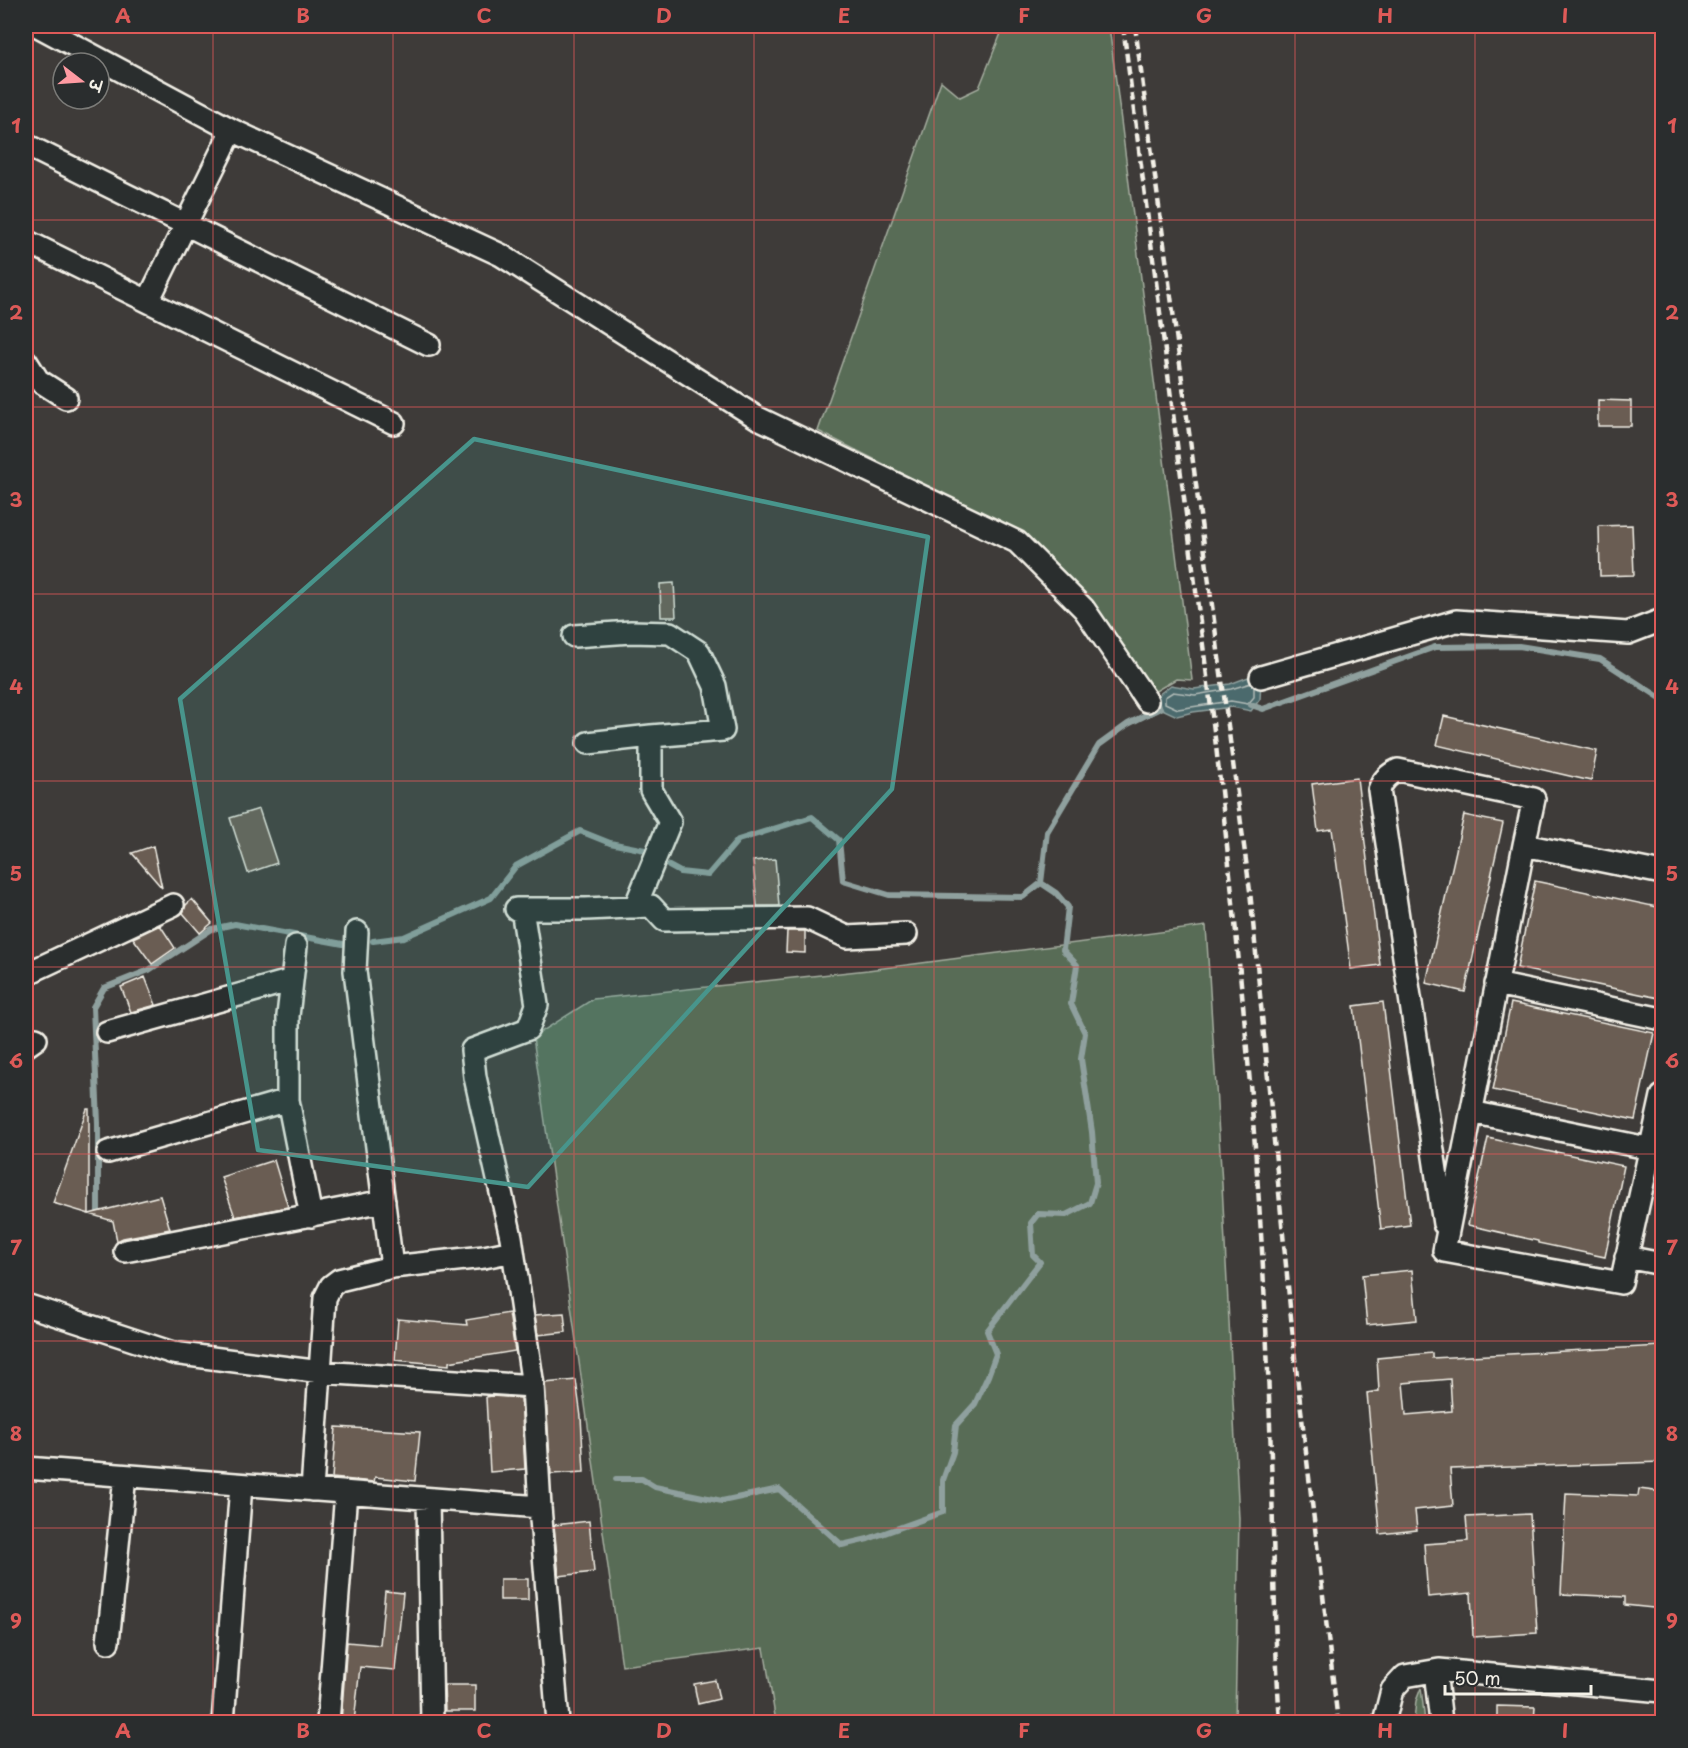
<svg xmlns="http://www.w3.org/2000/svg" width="1688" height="1748" font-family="'Playpen Sans','Playpen Sans Deva',sans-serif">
<rect width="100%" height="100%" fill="#3e3b39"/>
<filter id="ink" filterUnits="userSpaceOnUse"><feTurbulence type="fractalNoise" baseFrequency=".0167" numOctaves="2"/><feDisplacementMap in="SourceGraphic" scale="12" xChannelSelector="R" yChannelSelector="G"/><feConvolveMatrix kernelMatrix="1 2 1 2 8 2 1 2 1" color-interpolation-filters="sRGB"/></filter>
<g filter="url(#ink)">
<!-- green -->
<path fill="#586c57" stroke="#a6aea0" stroke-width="1.5" d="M 1004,26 L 1109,26 L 1192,680 L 1176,679 L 1154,692 L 1093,609 L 1027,536 L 818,431 L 941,81 L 960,97 L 979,88 Z
M 1206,926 L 1222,1184 L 1239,1519 L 1235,1722 L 776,1722 L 764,1648 L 622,1666 L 533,1037 L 593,999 L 868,970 Z
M 1421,1688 L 1425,1722 L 1414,1722 L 1416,1701 Z"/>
<!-- water -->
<path fill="#4c6a6d" stroke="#8fa09e" stroke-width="1.5" d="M 1251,676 L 1261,680 L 1260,699 L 1251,711 L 1232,707 L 1193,712 L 1177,716 L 1160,708 L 1158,695 L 1171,685 L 1194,689 L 1230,684 Z"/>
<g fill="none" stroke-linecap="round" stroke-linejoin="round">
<!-- shore -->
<path stroke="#b1bbb7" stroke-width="1.5" d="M 1251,683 L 1231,689 L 1195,695 L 1173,692 L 1165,697 L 1165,703 L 1178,709 L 1231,701 L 1248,704 L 1254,697 L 1254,687"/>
<!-- stream -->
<path stroke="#8fa09e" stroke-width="6" d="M 1251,705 L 1263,709 L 1435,647 L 1519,646 L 1600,659 L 1662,699
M 669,866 L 680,872 L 708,875 L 738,840 L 812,817 L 839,840 L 843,881 L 889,895 L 1023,897 L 1041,883 L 1047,832 L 1099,745 L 1128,724 L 1160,708
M 373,941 L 404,937 L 491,898 L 516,866 L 580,831 L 610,843 L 645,850
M 98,1211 L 98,1123 L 93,1007 L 104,988 L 149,970 L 212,929 L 235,924 L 343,944
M 616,1479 L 642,1479 L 655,1487 L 722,1501 L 779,1489 L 842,1545 L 868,1539 L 943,1512 L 943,1480 L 953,1452 L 956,1425 L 975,1404 L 988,1376 L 996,1354 L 987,1331 L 1040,1262 L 1033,1255 L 1031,1223 L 1038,1214 L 1066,1215 L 1090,1203 L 1096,1183 L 1092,1132 L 1081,1059 L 1085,1033 L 1071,1004 L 1077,965 L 1063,950 L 1068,907 L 1056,893 L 1041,883"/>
</g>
<!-- building -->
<path fill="#6b5d52" stroke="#f4f1e8" stroke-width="1.5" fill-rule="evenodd" d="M 1598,400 L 1631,401 L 1631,426 L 1598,426 Z
M 1632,525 L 1634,575 L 1600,576 L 1599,526 Z
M 674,583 L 676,617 L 661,617 L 660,584 Z
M 1444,716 L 1597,751 L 1591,781 L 1437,745 Z
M 1357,778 L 1380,965 L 1351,969 L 1332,829 L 1318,831 L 1312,784 Z
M 259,809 L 277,863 L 248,873 L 230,818 Z
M 1464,815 L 1503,823 L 1465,992 L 1426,983 Z
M 153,846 L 162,888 L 132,853 Z
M 775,859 L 779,906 L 757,906 L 753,861 Z
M 1535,881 L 1662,908 L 1662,981 L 1659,998 L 1517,968 Z
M 192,899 L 212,923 L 200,933 L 183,913 L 186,905 Z
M 160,925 L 175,948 L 152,964 L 133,938 Z
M 787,931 L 805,931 L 805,953 L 786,952 Z
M 145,977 L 156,1005 L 131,1012 L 121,987 Z
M 1383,1002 L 1410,1225 L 1381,1229 L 1354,1006 Z
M 1511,1003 L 1654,1033 L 1635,1120 L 1493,1090 Z
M 87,1109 L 89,1109 L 89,1214 L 160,1196 L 170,1229 L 123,1238 L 117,1241 L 113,1221 L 53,1203 Z
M 1488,1138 L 1556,1153 L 1556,1152 L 1624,1166 L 1605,1257 L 1538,1243 L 1538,1241 L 1468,1225 Z
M 274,1160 L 288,1207 L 235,1217 L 221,1177 Z
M 1412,1270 L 1417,1320 L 1367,1325 L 1362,1275 Z
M 509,1313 L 515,1351 L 449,1362 L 449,1365 L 395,1360 L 398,1319 L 467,1325 L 466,1320 Z
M 564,1313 L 566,1332 L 538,1335 L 535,1315 Z
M 1662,1346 L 1662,1462 L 1450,1469 L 1453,1506 L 1415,1510 L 1417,1530 L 1380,1534 L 1367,1393 L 1379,1391 L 1377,1358 L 1432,1353 L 1432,1358 ZM 1450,1379 L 1452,1411 L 1406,1415 L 1403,1383 Z
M 576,1380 L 581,1417 L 584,1472 L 551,1474 L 545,1383 Z
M 492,1396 L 521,1398 L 525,1469 L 490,1472 L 486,1397 Z
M 336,1427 L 420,1432 L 415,1481 L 375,1477 L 374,1482 L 332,1478 Z
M 1639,1489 L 1662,1492 L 1662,1609 L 1625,1605 L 1625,1597 L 1561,1594 L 1566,1493 L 1638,1496 Z
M 1530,1514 L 1537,1633 L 1473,1637 L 1471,1593 L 1428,1597 L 1424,1544 L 1468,1541 L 1466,1517 Z
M 589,1521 L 594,1572 L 559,1576 L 554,1525 Z
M 500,1579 L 528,1579 L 528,1600 L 500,1600 Z
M 385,1591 L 403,1593 L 395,1670 L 360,1667 L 354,1722 L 341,1722 L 347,1642 L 380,1645 Z
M 715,1680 L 719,1699 L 698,1704 L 694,1684 Z
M 444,1685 L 475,1685 L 475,1711 L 445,1711 Z
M 1497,1706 L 1535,1707 L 1534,1722 L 1497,1722 Z"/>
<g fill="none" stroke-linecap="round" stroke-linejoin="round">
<!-- minor casing -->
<g stroke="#f4f1e8" stroke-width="26">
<path id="minor" d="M 38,26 L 232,130 L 501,255 L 756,417 L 1017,542 L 1084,609 L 1147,701
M 26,145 L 429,345
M 26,241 L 394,423
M 148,301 L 232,130
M 26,361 L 38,380 L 66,398
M 574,636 L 631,632 L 670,633 L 699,652 L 715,686 L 723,730 L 651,736
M 1261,677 L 1456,621 L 1628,633 L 1662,620
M 588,743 L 651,736 L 651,790 L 670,822 L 635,907
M 1662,873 L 1524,845 L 1444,1251 L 1621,1283 L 1662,1096
M 516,909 L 586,909 L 651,906 L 664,920 L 807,918 L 847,937 L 906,934
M 522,909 L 537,1005 L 528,1029 L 472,1050 L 475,1077 L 511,1237 L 533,1386 L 540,1507 L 558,1722
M 357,932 L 355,971 L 392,1267
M 296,946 L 288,1016 L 288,1100 L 311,1216
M 26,974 L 173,905
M 1496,984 L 1662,1019
M 107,1032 L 292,980
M 26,1046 L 36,1039
M 1471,1112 L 1662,1151
M 108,1152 L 288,1100
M 1444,1224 L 1379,790 C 1382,781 1389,774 1398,770 L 1534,799 L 1524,845
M 125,1251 L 384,1201
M 1626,1257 L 1662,1264
M 26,1305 L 173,1353 L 321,1372 L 533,1386
M 26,1468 L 540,1507
M 312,1490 L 325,1298 L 331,1286 L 339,1280 L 392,1267 L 484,1257 L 513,1251
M 428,1499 L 432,1722
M 108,1642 L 125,1476
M 1435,1671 L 1441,1722
M 223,1722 L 241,1485
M 328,1722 L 346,1492
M 1384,1722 L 1392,1690 L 1405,1676 L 1439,1670 L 1662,1691"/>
</g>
<!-- minor -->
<use href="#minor" stroke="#2a2d2e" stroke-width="21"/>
<!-- rail -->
<path stroke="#f4f1e8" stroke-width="4.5" stroke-dasharray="9 4.5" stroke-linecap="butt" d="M 1123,26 L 1216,746 C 1235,914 1252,1082 1262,1250 C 1266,1319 1269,1388 1271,1457 C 1274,1545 1274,1634 1280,1722
M 1135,26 L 1250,891 L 1295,1359 L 1338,1722"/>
</g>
</g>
<!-- marked area -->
<path fill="#48958c" fill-opacity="0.2" stroke="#48958c" stroke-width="4.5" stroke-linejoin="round" d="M 474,439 L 928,537 L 892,789 L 528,1187 L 258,1150 L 180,699 Z"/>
<!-- grid -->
<path fill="none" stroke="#de5a58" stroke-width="1.5" stroke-opacity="0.55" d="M 213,26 L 213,1722M 393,26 L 393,1722M 574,26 L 574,1722M 754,26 L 754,1722M 934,26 L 934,1722M 1114,26 L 1114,1722M 1295,26 L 1295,1722M 1475,26 L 1475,1722M 26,220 L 1662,220M 26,407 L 1662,407M 26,594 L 1662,594M 26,781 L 1662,781M 26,967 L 1662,967M 26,1154 L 1662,1154M 26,1341 L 1662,1341M 26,1528 L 1662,1528"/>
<!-- margin -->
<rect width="1688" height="1748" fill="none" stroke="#2a2d2e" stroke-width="66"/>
<!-- north arrow -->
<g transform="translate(81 81) rotate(107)"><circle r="28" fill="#2a2d2e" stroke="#7b7b78" stroke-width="1.5"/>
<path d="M0-4.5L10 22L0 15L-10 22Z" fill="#ff9aa2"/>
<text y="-9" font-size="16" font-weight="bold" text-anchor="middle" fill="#f4f1e8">उ</text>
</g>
<!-- scale -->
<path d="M1445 1685v9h146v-9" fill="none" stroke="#f4f1e8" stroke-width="3"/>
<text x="1454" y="1685" font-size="18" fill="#f4f1e8" stroke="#2a2d2e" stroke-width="4.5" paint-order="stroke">50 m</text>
<rect x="33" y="33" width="1622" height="1682" fill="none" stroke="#de5a58" stroke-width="2"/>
<g font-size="20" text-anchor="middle" font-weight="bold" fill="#de5a58">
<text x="123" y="23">A</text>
<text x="303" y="23">B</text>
<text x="484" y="23">C</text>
<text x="664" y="23">D</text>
<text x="844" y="23">E</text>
<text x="1024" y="23">F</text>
<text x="1204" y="23">G</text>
<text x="1385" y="23">H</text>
<text x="1565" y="23">I</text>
<text x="16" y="133">1</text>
<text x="1672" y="133">1</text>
<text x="16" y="320">2</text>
<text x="1672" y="320">2</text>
<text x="16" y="507">3</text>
<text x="1672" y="507">3</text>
<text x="16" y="694">4</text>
<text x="1672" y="694">4</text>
<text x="16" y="881">5</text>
<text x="1672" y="881">5</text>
<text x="16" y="1068">6</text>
<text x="1672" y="1068">6</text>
<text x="16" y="1255">7</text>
<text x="1672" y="1255">7</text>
<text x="16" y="1441">8</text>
<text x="1672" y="1441">8</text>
<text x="16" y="1628">9</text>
<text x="1672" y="1628">9</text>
<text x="123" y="1738">A</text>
<text x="303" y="1738">B</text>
<text x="484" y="1738">C</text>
<text x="664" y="1738">D</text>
<text x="844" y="1738">E</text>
<text x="1024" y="1738">F</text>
<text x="1204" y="1738">G</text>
<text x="1385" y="1738">H</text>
<text x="1565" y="1738">I</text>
</g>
</svg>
